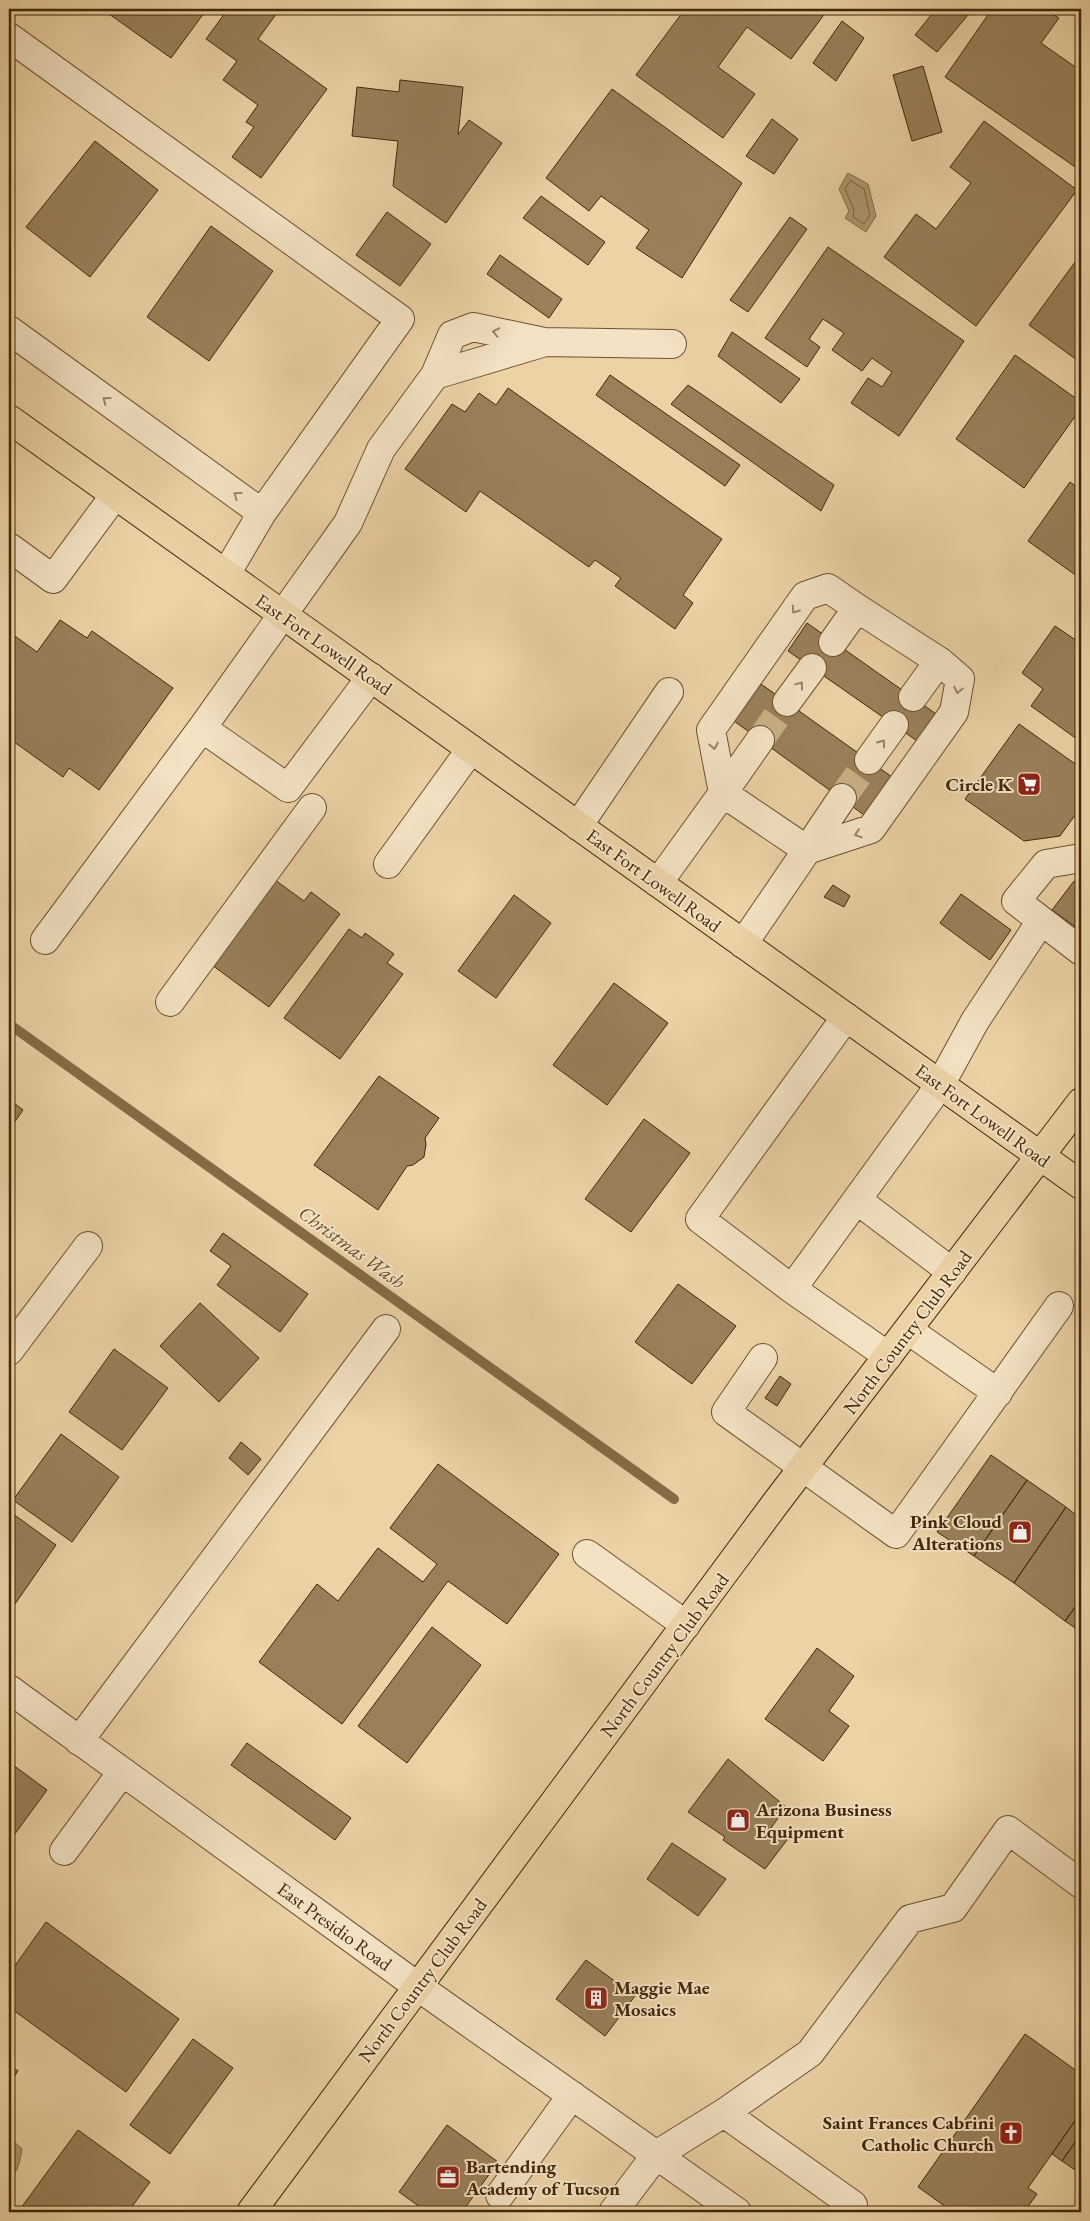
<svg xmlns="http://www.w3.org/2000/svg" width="1090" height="2221" font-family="'EB Garamond',serif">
<rect width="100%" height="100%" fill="#ecd2a5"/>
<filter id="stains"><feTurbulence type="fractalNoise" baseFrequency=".004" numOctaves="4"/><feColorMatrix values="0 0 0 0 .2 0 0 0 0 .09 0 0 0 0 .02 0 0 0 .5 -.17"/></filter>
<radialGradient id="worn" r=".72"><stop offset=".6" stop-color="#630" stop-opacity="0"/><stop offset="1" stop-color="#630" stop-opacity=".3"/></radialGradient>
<!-- water -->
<path fill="#b29870" stroke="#856b46" d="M 848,173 L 868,184 L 876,216 L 866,232 L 845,218 L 849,211 L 839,189 Z
M 9,2137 L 22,2149 C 20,2161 18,2172 9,2180 Z"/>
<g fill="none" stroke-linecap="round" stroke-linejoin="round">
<!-- shore -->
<path stroke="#7a603c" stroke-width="1" d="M 851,181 L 864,189 L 870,215 L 864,224 L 853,217 L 854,210 L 845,189 Z"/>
<!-- stream -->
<path stroke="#856b46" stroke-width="10" d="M 9,1024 L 674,1499"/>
</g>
<!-- building -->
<path fill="#9a805a" stroke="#422708" d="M 102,9 L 207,9 L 171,58 Z
M 228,9 L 280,9 L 258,39 L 327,89 L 261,178 L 232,157 L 254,127 L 246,122 L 258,105 L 223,80 L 237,61 L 206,39 Z
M 685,9 L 822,9 L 826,12 L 791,59 L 747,27 L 718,67 L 755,94 L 723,138 L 636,75 Z
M 856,9 L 870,9 L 866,15 Z
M 936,9 L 973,9 L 937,52 L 915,35 Z
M 992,9 L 1045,9 L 1059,18 L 1041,43 L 1081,71 L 1081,171 L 945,77 Z
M 842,21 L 864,38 L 836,81 L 813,63 Z
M 923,66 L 942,132 L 912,141 L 893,75 Z
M 400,80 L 463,87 L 458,135 L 469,120 L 502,143 L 446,223 L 393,186 L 398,141 L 352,136 L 357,87 L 399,92 Z
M 612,89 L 742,183 L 682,278 L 636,248 L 649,230 L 601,196 L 589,211 L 546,178 Z
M 772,119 L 798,139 L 774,174 L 746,156 Z
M 984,121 L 1077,190 L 976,326 L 884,257 L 916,214 L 936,229 L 971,183 L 950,167 Z
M 95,141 L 158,190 L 90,277 L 26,227 Z
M 541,196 L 605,242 L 588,265 L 523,218 Z
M 387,212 L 431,244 L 400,286 L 356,255 Z
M 790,217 L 807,229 L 748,312 L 730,300 Z
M 211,226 L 273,271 L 209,361 L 147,317 Z
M 828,247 L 964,341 L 899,436 L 851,403 L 868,378 L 882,387 L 892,372 L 872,358 L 862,371 L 832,350 L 844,333 L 823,319 L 809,339 L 820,347 L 807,367 L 765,338 Z
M 1081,254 L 1081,363 L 1029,325 Z
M 500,255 L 562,299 L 549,318 L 487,274 Z
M 732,332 L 800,379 L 781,403 L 718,356 Z
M 1015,355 L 1081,402 L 1081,408 L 1024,488 L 956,439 Z
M 610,375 L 740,465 L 725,486 L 596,395 Z
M 688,385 L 834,485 L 821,511 L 671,404 Z
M 508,388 L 722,539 L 683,595 L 693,603 L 675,629 L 615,586 L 621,578 L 595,560 L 589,567 L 480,491 L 466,512 L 405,469 L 452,404 L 465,412 L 479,393 L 496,405 Z
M 1070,482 L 1081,490 L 1081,579 L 1028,541 Z
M 60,620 L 87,638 L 92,631 L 173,688 L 99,790 L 69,768 L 63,777 L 10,739 L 9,741 L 9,639 L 12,634 L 37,652 Z
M 807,623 L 939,716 L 920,743 L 788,651 Z
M 1055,626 L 1077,641 L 1081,634 L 1081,742 L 1031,706 L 1043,689 L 1022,673 Z
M 761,684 L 899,782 L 871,820 L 734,721 Z
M 1019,724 L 1081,768 L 1081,807 L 1060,836 L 1024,841 L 965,799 Z
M 275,880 L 304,901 L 311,892 L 340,914 L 269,1007 L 212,965 Z
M 1074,881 L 1081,886 L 1081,931 L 1052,910 Z
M 833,885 L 850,896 L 844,907 L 824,897 Z
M 961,894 L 1011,930 L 990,960 L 940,923 Z
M 514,895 L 551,923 L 496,998 L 458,971 Z
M 349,929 L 362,938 L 365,933 L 394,954 L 387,963 L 403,974 L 340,1059 L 284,1018 Z
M 614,983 L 668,1023 L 607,1105 L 553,1065 Z
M 379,1076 L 439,1118 L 425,1138 L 426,1144 L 424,1157 L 413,1165 L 407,1166 L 378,1210 L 314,1165 Z
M 9,1099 L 23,1110 L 9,1130 Z
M 644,1119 L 690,1153 L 631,1232 L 585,1199 Z
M 223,1233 L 308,1294 L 280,1332 L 217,1285 L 231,1266 L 210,1251 Z
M 678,1284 L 736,1326 L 692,1384 L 635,1342 Z
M 200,1303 L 259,1358 L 219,1402 L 160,1346 Z
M 114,1349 L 168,1388 L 122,1450 L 69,1412 Z
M 780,1376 L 791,1384 L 777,1406 L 765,1398 Z
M 61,1434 L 119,1477 L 72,1542 L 13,1500 Z
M 241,1442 L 261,1459 L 248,1475 L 229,1458 Z
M 991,1455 L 1027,1480 L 974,1556 L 937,1532 Z
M 438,1464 L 559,1554 L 507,1624 L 448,1581 L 342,1724 L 259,1662 L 317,1584 L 338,1601 L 378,1548 L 423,1582 L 437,1564 L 390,1528 Z
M 1027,1480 L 1066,1507 L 1014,1583 L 974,1556 Z
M 1066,1507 L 1081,1519 L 1081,1599 L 1065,1621 L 1014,1583 Z
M 9,1511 L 56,1545 L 15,1604 L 9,1600 Z
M 1081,1599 L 1081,1632 L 1065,1621 Z
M 432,1627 L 481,1665 L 407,1763 L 358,1726 Z
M 817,1648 L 854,1676 L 829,1711 L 849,1726 L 823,1761 L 765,1719 Z
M 247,1743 L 351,1818 L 335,1840 L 231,1765 Z
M 728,1759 L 786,1807 L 771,1828 L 787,1840 L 765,1869 L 723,1840 L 725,1837 L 688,1812 Z
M 9,1762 L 47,1790 L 9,1842 Z
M 672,1843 L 726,1879 L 698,1916 L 647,1879 Z
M 46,1922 L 179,2019 L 126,2092 L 9,2007 L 9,1974 Z
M 586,1960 L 635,1996 L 605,2036 L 556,1999 Z
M 1025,2034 L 1081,2074 L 1081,2112 L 1028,2188 L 1037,2194 L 1024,2212 L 953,2212 L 918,2187 Z
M 193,2039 L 233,2068 L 170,2154 L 130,2125 Z
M 9,2064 L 18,2071 L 9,2084 Z
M 1081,2112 L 1081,2134 L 1062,2161 L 1052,2154 Z
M 447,2125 L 498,2162 L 462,2212 L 427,2212 L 399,2192 Z
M 78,2130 L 150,2182 L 128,2212 L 18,2212 Z
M 1081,2134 L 1081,2174 L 1062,2161 Z"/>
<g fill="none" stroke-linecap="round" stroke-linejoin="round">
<!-- minor-tunnel -->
<path stroke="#cab086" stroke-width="28" stroke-dasharray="28 14" stroke-linecap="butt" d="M 760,740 L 787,702
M 842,798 L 869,760"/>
<!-- minor casing -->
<g stroke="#6c522f" stroke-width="30">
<path id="minor" d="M 9,37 L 400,319 L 262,513
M 9,330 L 262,513 L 226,574
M 435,375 L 542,343
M 9,547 L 53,579 L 115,495
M 857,608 L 939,661
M 787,702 L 812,668
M 202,728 L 288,788 L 371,677
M 869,760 L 894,725
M 723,793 L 711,730 L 805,596 L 828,588 L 857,608 L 833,642
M 723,793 L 760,740
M 578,826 L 669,692
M 807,850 L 871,829 L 954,712 L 960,679 L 939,661 L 913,697
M 807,850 L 842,798
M 1081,858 L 1046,864 L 1016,901 L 1081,951
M 388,864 L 471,749
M 658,883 L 723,793 L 807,850 L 743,944
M 45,940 L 202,728 L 348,523 L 381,449 L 435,375 L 452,335 L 473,327 L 544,342 L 672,344
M 170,1002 L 312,808
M 846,1017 L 700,1219 L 792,1289 L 888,1356
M 857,1200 L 952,1272
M 792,1289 L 940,1085 L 975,1021 L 1041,921
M 908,1330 L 998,1393
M 9,1351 L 88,1246
M 763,1358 L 726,1412 L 896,1534 L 1059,1306
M 587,1554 L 686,1625
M 9,1689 L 417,1986 L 737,2212
M 79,1741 L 386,1329
M 64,1851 L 122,1772
M 724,2113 L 853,2205 L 851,2212
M 500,2195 L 572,2095
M 613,2212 L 656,2155 L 724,2113 L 810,2053 L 910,1919 L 953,1908 L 1008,1830 L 1081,1884"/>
</g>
<!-- major casing -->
<g stroke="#422708" stroke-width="30">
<path id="major" d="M 9,419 L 1081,1185
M 251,2212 L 775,1504 L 1081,1102"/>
</g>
<!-- minor -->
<use href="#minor" stroke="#f3e2c4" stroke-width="28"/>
<!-- major -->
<use href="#major" stroke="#ecd2a5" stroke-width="28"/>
</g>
<!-- one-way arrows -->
<defs><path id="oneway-chevron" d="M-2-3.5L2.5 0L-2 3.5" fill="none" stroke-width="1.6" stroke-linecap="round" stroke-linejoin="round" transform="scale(1.25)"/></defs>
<g stroke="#9a8466">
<use href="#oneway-chevron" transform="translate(496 332) rotate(-168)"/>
<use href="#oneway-chevron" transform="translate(106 400) rotate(-144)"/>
<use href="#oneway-chevron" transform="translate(237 495) rotate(-144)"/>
<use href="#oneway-chevron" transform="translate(795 610) rotate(125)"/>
<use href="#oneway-chevron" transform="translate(800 685) rotate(-53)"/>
<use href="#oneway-chevron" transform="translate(958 690) rotate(101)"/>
<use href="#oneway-chevron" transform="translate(882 743) rotate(-55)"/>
<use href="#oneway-chevron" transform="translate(714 746) rotate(79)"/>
<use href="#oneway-chevron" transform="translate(858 834) rotate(162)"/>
</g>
<!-- icons -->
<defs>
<g id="supermarket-square" transform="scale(1.25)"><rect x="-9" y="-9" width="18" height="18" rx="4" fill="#8f2418" stroke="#f3e2c4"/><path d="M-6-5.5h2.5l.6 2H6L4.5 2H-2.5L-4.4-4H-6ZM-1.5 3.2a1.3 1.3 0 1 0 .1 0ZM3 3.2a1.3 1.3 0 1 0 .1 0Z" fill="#fff"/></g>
<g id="shop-square" transform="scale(1.25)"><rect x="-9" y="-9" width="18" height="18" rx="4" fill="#8f2418" stroke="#f3e2c4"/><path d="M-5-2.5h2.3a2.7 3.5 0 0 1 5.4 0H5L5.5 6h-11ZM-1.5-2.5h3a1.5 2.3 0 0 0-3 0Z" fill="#fff"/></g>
<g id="building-square" transform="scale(1.25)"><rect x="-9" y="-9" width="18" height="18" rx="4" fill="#8f2418" stroke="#f3e2c4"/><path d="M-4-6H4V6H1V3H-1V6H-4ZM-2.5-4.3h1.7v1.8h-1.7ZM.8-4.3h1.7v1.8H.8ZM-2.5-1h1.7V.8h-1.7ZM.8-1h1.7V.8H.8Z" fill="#fff"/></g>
<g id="church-square" transform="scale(1.25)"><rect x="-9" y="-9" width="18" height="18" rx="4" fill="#8f2418" stroke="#f3e2c4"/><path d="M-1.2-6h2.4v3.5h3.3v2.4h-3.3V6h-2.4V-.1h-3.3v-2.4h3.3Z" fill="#fff"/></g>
<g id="office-square" transform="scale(1.25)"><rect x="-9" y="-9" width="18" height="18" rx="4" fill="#8f2418" stroke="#f3e2c4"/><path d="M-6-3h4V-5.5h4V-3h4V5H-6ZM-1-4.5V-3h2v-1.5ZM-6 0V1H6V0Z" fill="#fff"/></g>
</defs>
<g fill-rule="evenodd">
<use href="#supermarket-square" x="1029" y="784"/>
<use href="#shop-square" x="1020" y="1532"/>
<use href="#shop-square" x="738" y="1820"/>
<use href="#building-square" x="596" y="1998"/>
<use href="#church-square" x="1011" y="2133"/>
<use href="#office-square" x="448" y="2177"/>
</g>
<g text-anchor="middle" stroke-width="4" stroke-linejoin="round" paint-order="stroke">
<!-- street labels -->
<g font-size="19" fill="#422708" stroke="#f3e2c4">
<text transform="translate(324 644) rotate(35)" y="7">East Fort Lowell Road</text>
<text transform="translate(654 880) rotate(36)" y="7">East Fort Lowell Road</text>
<text transform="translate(983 1115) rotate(36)" y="7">East Fort Lowell Road</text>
<text transform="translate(907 1332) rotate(-53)" y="7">North Country Club Road</text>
<text transform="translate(664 1655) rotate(-53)" y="7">North Country Club Road</text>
<text transform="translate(335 1926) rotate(36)" y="7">East Presidio Road</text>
<text transform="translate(422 1980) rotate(-53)" y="7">North Country Club Road</text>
</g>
<!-- poi labels -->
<g font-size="19" font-weight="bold" fill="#422708" stroke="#f3e2c4" text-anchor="end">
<text x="1012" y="791">Circle K</text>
<text x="1002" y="1528">Pink Cloud<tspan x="1002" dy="22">Alterations</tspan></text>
<text x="756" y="1816" text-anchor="start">Arizona Business<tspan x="756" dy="22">Equipment</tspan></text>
<text x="614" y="1994" text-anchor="start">Maggie Mae<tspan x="614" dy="22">Mosaics</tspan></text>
<text x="994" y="2129">Saint Frances Cabrini<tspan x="994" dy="22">Catholic Church</tspan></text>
<text x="466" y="2173" text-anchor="start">Bartending<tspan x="466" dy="22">Academy of Tucson</tspan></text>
</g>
<!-- water labels -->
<g font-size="20" font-style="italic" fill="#644927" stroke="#f3e2c4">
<text transform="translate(352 1247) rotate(36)" y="7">Christmas Wash</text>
</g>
</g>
<!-- margin -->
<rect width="1090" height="2221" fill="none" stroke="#ecd2a5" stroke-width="30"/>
<rect x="10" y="10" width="1070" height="2201" fill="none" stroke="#422708" stroke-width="2.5"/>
<rect x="15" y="15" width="1060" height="2191" fill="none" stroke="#422708"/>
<rect width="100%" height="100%" filter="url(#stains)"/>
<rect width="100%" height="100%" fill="url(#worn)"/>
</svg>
